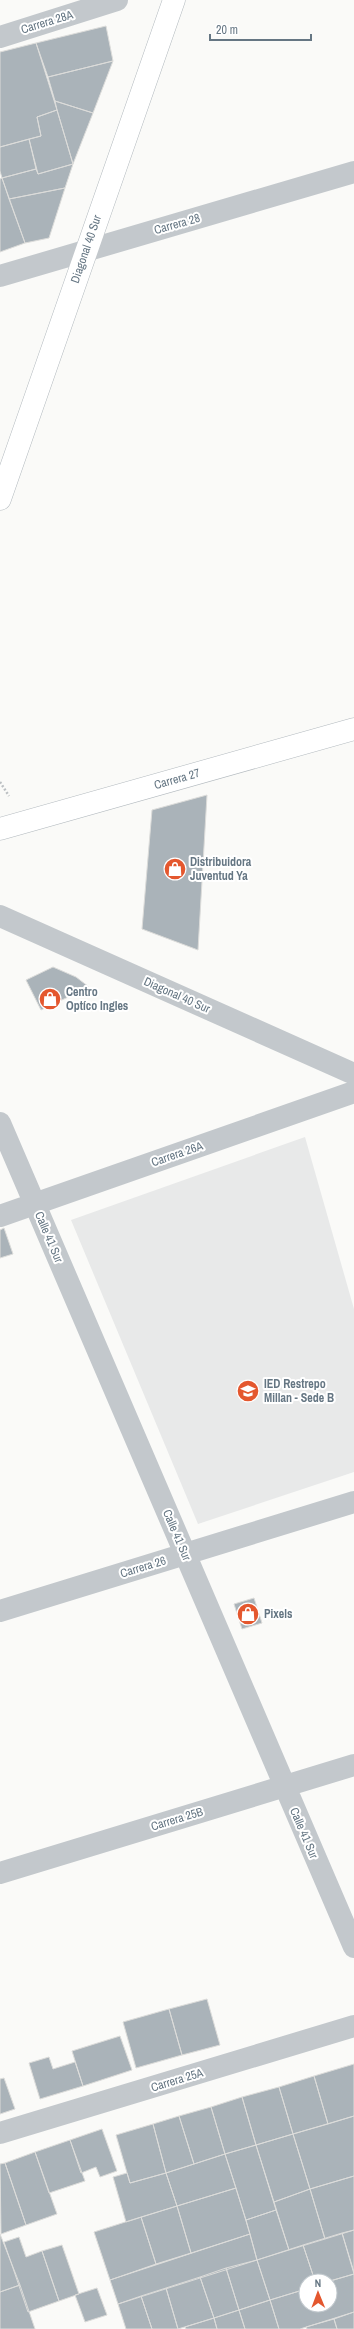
<svg xmlns="http://www.w3.org/2000/svg" width="354" height="2329" font-family="'Archivo Narrow',sans-serif">
<rect width="100%" height="100%" fill="#fafaf8"/>
<!-- built -->
<path fill="#e8e9e9" d="M 305,1137 L 354,1309 L 354,1472 L 198,1524 L 71,1220 Z"/>
<!-- building -->
<path fill="#aab3b9" stroke="#dcdcda" d="M 106,26 L 113,61 L 48,77 L 36,43 Z
M 36,43 L 57,110 L 37,117 L 41,136 L 0,147 L 0,52 Z
M 113,61 L 93,113 L 55,101 L 48,77 Z
M 55,101 L 93,113 L 73,164 L 57,110 Z
M 57,110 L 73,164 L 38,174 L 29,139 L 41,136 L 37,117 Z
M 29,139 L 36,169 L 2,178 L 0,171 L 0,147 Z
M 73,164 L 65,188 L 9,199 L 2,178 L 36,169 L 38,174 Z
M 2,178 L 25,243 L 0,252 L 0,179 Z
M 65,188 L 49,238 L 25,243 L 9,199 Z
M 207,795 L 198,950 L 142,929 L 152,810 Z
M 53,967 L 76,977 L 89,987 L 41,1010 L 26,980 Z
M 4,1228 L 13,1254 L 0,1258 L 0,1230 Z
M 254,1598 L 262,1623 L 242,1629 L 234,1604 Z
M 207,1999 L 220,2045 L 182,2055 L 169,2009 Z
M 169,2009 L 182,2055 L 136,2068 L 123,2022 Z
M 120,2036 L 132,2070 L 83,2086 L 72,2051 Z
M 49,2057 L 53,2069 L 75,2062 L 83,2086 L 40,2099 L 29,2063 Z
M 354,2064 L 354,2116 L 328,2124 L 314,2076 Z
M 314,2076 L 328,2124 L 293,2134 L 279,2087 Z
M 4,2078 L 15,2109 L 0,2114 L 0,2079 Z
M 279,2087 L 293,2134 L 256,2145 L 242,2097 Z
M 242,2097 L 256,2145 L 225,2154 L 211,2107 Z
M 211,2107 L 225,2154 L 194,2164 L 179,2116 Z
M 179,2116 L 194,2164 L 166,2173 L 153,2124 Z
M 354,2116 L 354,2176 L 310,2189 L 293,2134 Z
M 153,2124 L 166,2173 L 130,2183 L 116,2135 Z
M 102,2129 L 117,2171 L 100,2177 L 96,2167 L 81,2173 L 70,2140 Z
M 293,2134 L 310,2189 L 274,2202 L 256,2145 Z
M 70,2140 L 85,2181 L 49,2193 L 35,2152 Z
M 256,2145 L 276,2210 L 246,2220 L 225,2154 Z
M 35,2152 L 57,2214 L 26,2225 L 5,2163 Z
M 225,2154 L 236,2188 L 177,2206 L 166,2173 Z
M 5,2163 L 26,2225 L 1,2234 L 0,2164 Z
M 127,2173 L 130,2183 L 166,2173 L 177,2206 L 126,2222 L 113,2177 Z
M 354,2176 L 354,2230 L 325,2239 L 310,2189 Z
M 236,2188 L 250,2234 L 191,2253 L 177,2206 Z
M 310,2189 L 325,2239 L 289,2250 L 274,2202 Z
M 177,2206 L 191,2253 L 156,2264 L 141,2217 Z
M 276,2210 L 289,2250 L 257,2260 L 246,2220 Z
M 141,2217 L 156,2264 L 110,2280 L 94,2232 Z
M 354,2230 L 354,2272 L 342,2233 Z
M 342,2233 L 354,2274 L 330,2281 L 315,2281 L 303,2245 Z
M 0,2234 L 20,2285 L 0,2292 Z
M 250,2234 L 257,2260 L 118,2304 L 110,2280 Z
M 19,2237 L 26,2257 L 42,2251 L 59,2301 L 28,2312 L 4,2242 Z
M 62,2245 L 79,2294 L 59,2301 L 42,2251 Z
M 303,2245 L 315,2281 L 306,2281 L 306,2289 L 270,2300 L 257,2260 Z
M 257,2260 L 270,2300 L 239,2310 L 226,2268 Z
M 226,2268 L 239,2310 L 214,2318 L 200,2277 Z
M 354,2274 L 354,2312 L 300,2329 L 279,2329 L 270,2300 L 306,2289 L 306,2305 L 330,2305 L 330,2281 Z
M 200,2277 L 214,2318 L 178,2329 L 166,2288 Z
M 20,2285 L 35,2329 L 0,2329 L 0,2292 Z
M 97,2288 L 107,2315 L 85,2322 L 75,2295 Z
M 166,2288 L 178,2329 L 152,2329 L 141,2296 Z
M 141,2296 L 152,2329 L 126,2329 L 118,2304 Z
M 270,2300 L 279,2329 L 245,2329 L 239,2310 Z
M 239,2310 L 245,2329 L 217,2329 L 214,2318 Z
M 354,2312 L 354,2329 L 337,2329 L 334,2319 Z
M 214,2318 L 217,2329 L 186,2329 L 185,2327 Z
M 334,2319 L 337,2329 L 307,2329 L 306,2327 Z"/>
<g fill="none" stroke-linecap="round" stroke-linejoin="round">
<!-- secondary casing -->
<g stroke="#b3babf" stroke-width="23">
<path id="secondary" d="M 0,499 L 174,0
M 0,829 L 354,729"/>
</g>
<!-- path -->
<path stroke="#bbbfc2" stroke-width="2.5" stroke-dasharray="2 2" stroke-linecap="butt" d="M 0,782 L 9,796"/>
<!-- street -->
<path stroke="#c3c8cc" stroke-width="22" d="M 0,37 L 117,0
M 0,276 L 354,172
M 0,916 L 354,1074
M 0,1123 L 354,1947
M 0,1216 L 354,1092
M 0,1611 L 354,1502
M 0,1873 L 354,1765
M 0,2133 L 354,2026"/>
<!-- secondary -->
<use href="#secondary" stroke="#fff" stroke-width="22"/>
</g>
<!-- icons -->
<defs>
<g id="shop-disc" transform="scale(1.15)"><circle r="9.5" fill="#e4572e" stroke="#fff"/><path d="M-5-2.5h2.3a2.7 3.5 0 0 1 5.4 0H5L5.5 6h-11ZM-1.5-2.5h3a1.5 2.3 0 0 0-3 0Z" fill="#fff"/></g>
<g id="school-disc" transform="scale(1.15)"><circle r="9.5" fill="#e4572e" stroke="#fff"/><path d="M0-5L7-2L0 1L-7-2ZM-4 1L0 2.5L4 1V4Q0 6-4 4Z" fill="#fff"/></g>
</defs>
<g fill-rule="evenodd">
<use href="#shop-disc" x="175" y="869"/>
<use href="#shop-disc" x="50" y="999"/>
<use href="#school-disc" x="248" y="1391"/>
<use href="#shop-disc" x="248" y="1614"/>
</g>
<g text-anchor="middle" stroke-width="4" stroke-linejoin="round" paint-order="stroke">
<!-- street labels -->
<g font-size="12" fill="#657683" stroke="#fff">
<text transform="translate(47 22) rotate(-17)" y="4">Carrera 28A</text>
<text transform="translate(177 224) rotate(-16)" y="4">Carrera 28</text>
<text transform="translate(86 249) rotate(-71)" y="4">Diagonal 40 Sur</text>
<text transform="translate(177 779) rotate(-16)" y="4">Carrera 27</text>
<text transform="translate(177 995) rotate(24)" y="4">Diagonal 40 Sur</text>
<text transform="translate(177 1154) rotate(-19)" y="4">Carrera 26A</text>
<text transform="translate(49 1237) rotate(67)" y="4">Calle 41 Sur</text>
<text transform="translate(177 1535) rotate(67)" y="4">Calle 41 Sur</text>
<text transform="translate(143 1567) rotate(-17)" y="4">Carrera 26</text>
<text transform="translate(177 1819) rotate(-17)" y="4">Carrera 25B</text>
<text transform="translate(304 1833) rotate(67)" y="4">Calle 41 Sur</text>
<text transform="translate(177 2080) rotate(-17)" y="4">Carrera 25A</text>
</g>
<!-- poi labels -->
<g font-size="12" font-weight="bold" fill="#657683" stroke="#fff" text-anchor="start">
<text x="190" y="866">Distribuidora<tspan x="190" dy="14">Juventud Ya</tspan></text>
<text x="66" y="996">Centro<tspan x="66" dy="14">Optíco Ingles</tspan></text>
<text x="264" y="1388">IED Restrepo<tspan x="264" dy="14">Millan - Sede B</tspan></text>
<text x="264" y="1618">Pixels</text>
</g>
</g>
<!-- north arrow -->
<g transform="translate(318 2293) rotate(359)"><circle r="19" fill="#ffffff" stroke="#c1c8cd"/>
<path d="M0-3L7 15L0 10L-7 15Z" fill="#e4572e"/>
<text y="-6" font-size="11" font-weight="bold" text-anchor="middle" fill="#657683">N</text>
</g>
<!-- scale -->
<path d="M210 34v6h101v-6" fill="none" stroke="#657683" stroke-width="2"/>
<text x="216" y="34" font-size="12" fill="#657683" stroke="#ffffff" stroke-width="3" paint-order="stroke">20 m</text>
</svg>
